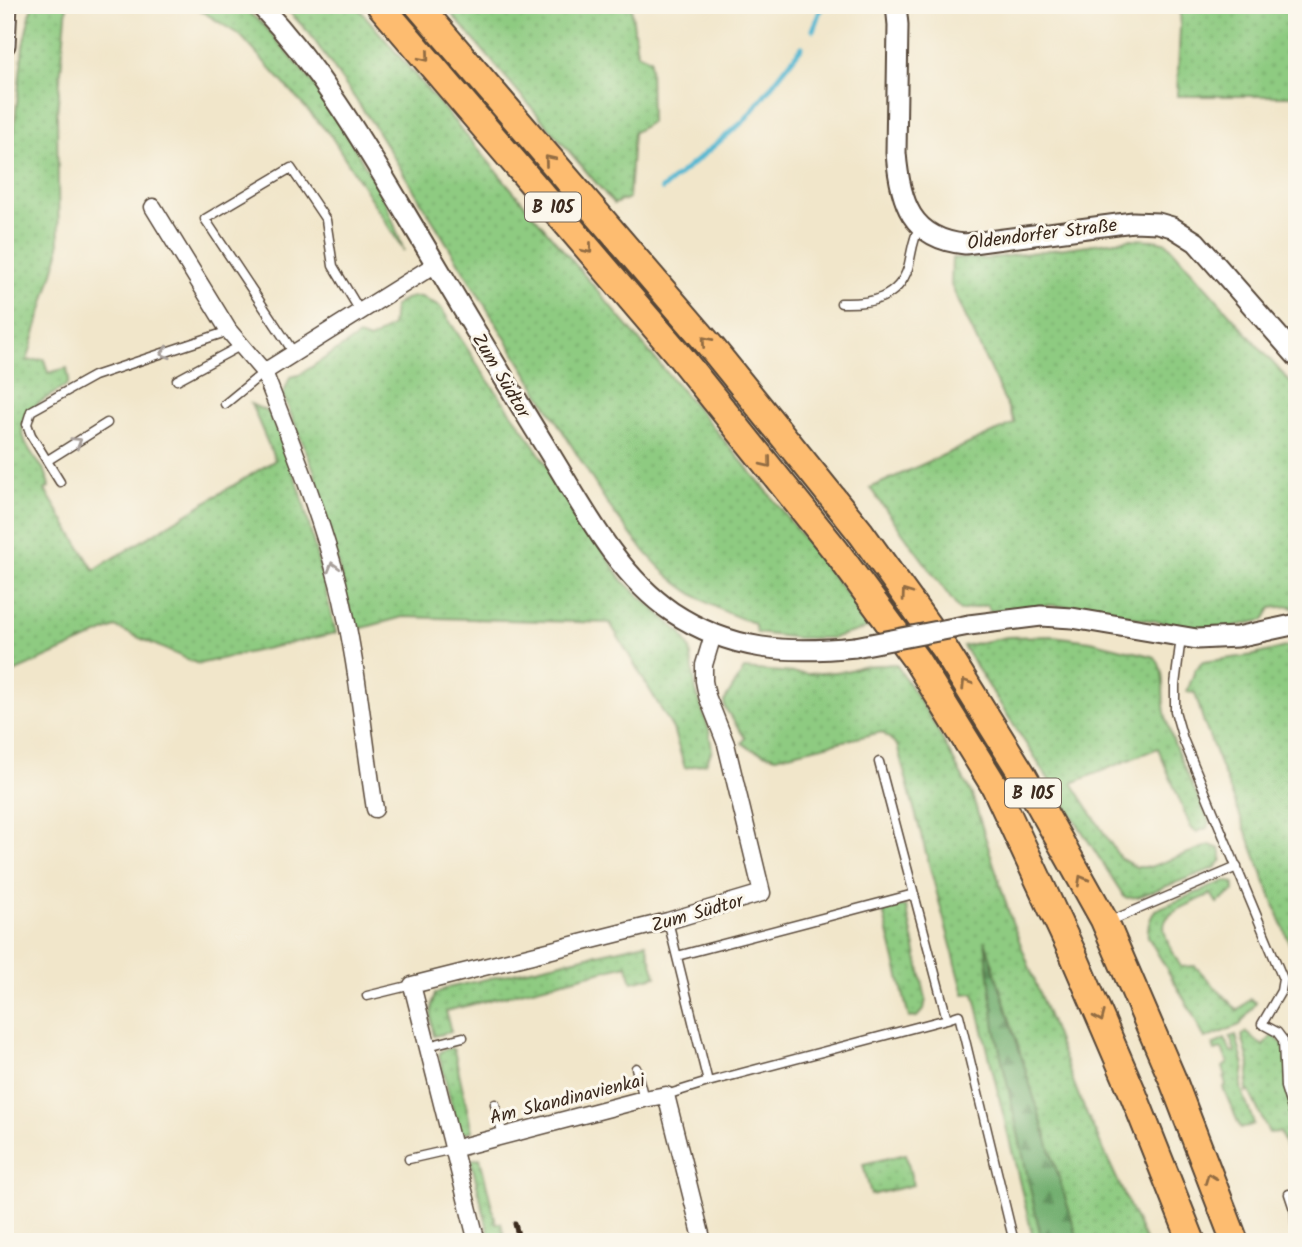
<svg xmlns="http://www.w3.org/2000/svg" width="1302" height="1247" font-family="Kalam,sans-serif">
<defs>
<pattern id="grass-dots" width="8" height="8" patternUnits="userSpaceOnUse" patternTransform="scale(1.75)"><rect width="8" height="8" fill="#8ecb81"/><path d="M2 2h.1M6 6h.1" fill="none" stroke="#7bae6f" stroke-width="1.8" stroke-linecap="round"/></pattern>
<pattern id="forest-firs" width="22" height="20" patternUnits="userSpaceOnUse" patternTransform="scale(1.75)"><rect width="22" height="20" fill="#72af6f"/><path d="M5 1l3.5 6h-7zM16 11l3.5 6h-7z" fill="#5f8f5b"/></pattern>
</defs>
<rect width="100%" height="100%" fill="#fbf7ec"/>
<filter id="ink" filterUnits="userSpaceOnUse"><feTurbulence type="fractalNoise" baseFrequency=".0143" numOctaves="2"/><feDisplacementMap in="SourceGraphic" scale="14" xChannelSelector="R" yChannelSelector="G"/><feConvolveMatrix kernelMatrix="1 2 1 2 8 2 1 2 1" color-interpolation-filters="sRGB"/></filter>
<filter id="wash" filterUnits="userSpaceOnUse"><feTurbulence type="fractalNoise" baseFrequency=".00686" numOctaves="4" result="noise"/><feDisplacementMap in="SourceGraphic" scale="28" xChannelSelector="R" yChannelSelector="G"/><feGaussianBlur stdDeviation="1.57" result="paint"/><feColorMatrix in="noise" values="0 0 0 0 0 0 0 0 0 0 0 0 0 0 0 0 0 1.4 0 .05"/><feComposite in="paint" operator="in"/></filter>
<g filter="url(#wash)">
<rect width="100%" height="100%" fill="#f1e6ca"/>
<!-- grass -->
<path fill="url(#grass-dots)" stroke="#647a50" stroke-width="2" d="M 32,5 L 67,5 L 57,114 L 59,252 L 27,361 L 44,359 L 48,373 L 67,368 L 69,380 L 67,385 C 34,407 4,416 35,458 C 45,472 46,469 49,487 L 45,490 L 94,570 L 275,460 L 251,404 L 268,412 L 278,431 L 301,493 L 336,633 L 198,664 L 115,627 L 5,676 L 5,214 L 23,46 Z
M 192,5 L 239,5 L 263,24 L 322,94 L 384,197 L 404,251 L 331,136 L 241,36 Z
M 283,5 L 356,5 L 766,490 L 872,627 L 832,638 L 798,638 L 757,633 L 754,623 C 682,599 650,563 607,503 L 375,127 L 309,33 Z
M 444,5 L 631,5 L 637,53 L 650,59 L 651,122 L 633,133 L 629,198 L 614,204 Z
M 1181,5 L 1297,5 L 1297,96 L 1177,96 Z
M 1131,239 L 1155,240 L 1167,243 L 1297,390 L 1297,611 L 1290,606 L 1271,608 L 1264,620 L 1225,628 L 1182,626 L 1087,609 L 1050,605 L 990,611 L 987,605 L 960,611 L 870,488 L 1015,423 L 951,285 L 952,258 L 986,259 Z
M 421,297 L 441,308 L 485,376 L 522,427 L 623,581 L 681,633 L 690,649 L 696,691 L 709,730 L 712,750 L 706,763 L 685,768 L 673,729 L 610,623 L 403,617 L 355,630 L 314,470 L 283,395 L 290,377 L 299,375 L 359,336 L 370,340 L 392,326 L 394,307 C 402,299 410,296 421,297 Z
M 1053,636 L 1091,641 L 1155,657 C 1166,672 1162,687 1164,704 C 1166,736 1196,791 1209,821 L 1207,828 L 1196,832 L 1191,828 L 1158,748 L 1072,783 L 1120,858 L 1136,867 L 1150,867 L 1210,845 L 1220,849 L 1222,860 L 1215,868 L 1138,897 L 1125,898 L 963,646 L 1007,637 Z
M 1297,644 L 1297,963 L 1204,723 L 1195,693 L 1187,692 L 1195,670 L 1203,662 L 1254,655 Z
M 896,664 L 932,720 L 972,795 L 1011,919 L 1080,1099 L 1146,1242 L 1034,1242 L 974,993 L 964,994 L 897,745 L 882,732 L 776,757 L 751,749 L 742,743 L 745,738 L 725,708 L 724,702 L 744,669 L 808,674 L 847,671 L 862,666 Z
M 1225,881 L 1234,883 L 1234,891 L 1217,903 L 1211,894 C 1161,918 1151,914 1181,967 L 1195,966 L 1238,1011 L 1250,999 L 1256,1003 L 1240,1025 L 1205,1039 L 1191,1011 L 1148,937 C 1147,926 1150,919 1155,910 Z
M 906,906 L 926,999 L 924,1009 L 917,1017 L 909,1018 L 883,911 Z
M 646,943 L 656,976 L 632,982 L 627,965 L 446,1011 L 451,1032 L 434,1036 C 430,1020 430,1010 435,994 L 447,988 Z
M 1246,1032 L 1263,1046 L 1273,1035 L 1297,1057 L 1297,1174 L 1280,1132 L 1269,1133 L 1249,1091 L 1246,1092 L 1250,1066 L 1242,1036 Z
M 1236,1035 L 1244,1066 L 1241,1088 L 1254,1124 L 1241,1129 L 1223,1088 L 1226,1085 L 1224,1078 L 1226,1077 L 1223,1067 L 1228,1063 L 1222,1049 L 1215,1051 L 1213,1045 L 1225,1039 L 1231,1052 L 1235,1051 L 1230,1037 Z
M 451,1048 L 454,1050 L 472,1131 L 459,1134 L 439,1055 L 441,1051 Z
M 906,1154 L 913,1185 L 871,1195 L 863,1164 Z
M 480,1158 L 496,1223 L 501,1223 L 506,1242 L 491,1242 L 471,1160 Z"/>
<!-- forest -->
<path fill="url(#forest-firs)" stroke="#566c46" stroke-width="2" d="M 985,940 L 1079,1242 L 1042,1242 L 995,1028 Z"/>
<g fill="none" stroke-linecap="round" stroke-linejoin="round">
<!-- stream -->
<path stroke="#52b7d1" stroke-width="5" d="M 813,30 L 822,5
M 662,189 L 744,121 L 802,47"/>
</g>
</g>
<g filter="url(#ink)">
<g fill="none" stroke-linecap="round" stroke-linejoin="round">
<!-- service casing -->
<g stroke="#564638" stroke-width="11">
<path id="service" d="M 841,303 C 870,304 898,299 908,268 C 912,253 912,240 920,226
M 294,353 L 205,219 L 291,168 L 326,220 L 333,266 L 360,311
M 177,380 L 240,346
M 225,404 L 264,372
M 48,460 L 107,423
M 60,482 L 31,435 L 27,424 L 31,411 L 94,376 L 229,331
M 1181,637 L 1175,685 L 1175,711 L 1183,739 L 1283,979 L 1281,991 L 1262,1024 L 1277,1032 L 1283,1040 L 1285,1087 L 1297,1125
M 879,762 L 947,1019 L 959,1015 L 1014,1242
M 1108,922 L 1237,867
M 677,956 L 914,894
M 367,996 L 412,985
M 428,1046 L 463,1037
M 636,1068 L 644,1099
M 708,1082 L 947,1019
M 666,1095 L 708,1082 L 668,921
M 495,1104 L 503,1136
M 409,1159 L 453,1149
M 1289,1194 L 1295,1212 L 1296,1242"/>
</g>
<!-- minor casing -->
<g stroke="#564638" stroke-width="19">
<path id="minor" d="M 153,207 L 229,331 L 264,372
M 375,809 C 363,734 357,657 338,583 C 319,511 291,441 264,372 L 436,264
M 453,1149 L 644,1099 L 666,1095 L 703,1242
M 477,1242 L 412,985 L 668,921 L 762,893 L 726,744 L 707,696 L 704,681 L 704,665 L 713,635"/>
</g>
<!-- tertiary casing -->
<g stroke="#564638" stroke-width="23">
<path id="tertiary" d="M 260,5 C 319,68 359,135 403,209 C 451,289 498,370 547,449 C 582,505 616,574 672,612 C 731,651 787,654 855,647
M 896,5 L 898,25 L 896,153 C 900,202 911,239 965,244 L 1133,222 L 1158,223 L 1172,227 L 1196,242 L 1297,357
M 5,45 L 7,5
M 969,625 L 1041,616 L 1072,618 L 1197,639 L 1237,637 L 1297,624"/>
</g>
<!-- trunk casing -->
<g stroke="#564638" stroke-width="30">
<path id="trunk" d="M 380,5 L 678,354 L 836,551 L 917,661 L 995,787 L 1073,954 L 1134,1096 L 1192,1242
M 418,5 L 712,348 L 861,533 L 945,650 L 1024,777 L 1104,920 L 1172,1078 L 1235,1242"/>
</g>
<!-- service -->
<use href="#service" stroke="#fff" stroke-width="8"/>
<!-- minor -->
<use href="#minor" stroke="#fff" stroke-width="16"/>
<!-- tertiary -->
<use href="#tertiary" stroke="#fff" stroke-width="19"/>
<!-- trunk -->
<use href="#trunk" stroke="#fdbc70" stroke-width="26"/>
<!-- rail -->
<path stroke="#3b2a1e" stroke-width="5" d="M 515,1224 L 520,1242"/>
<!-- tertiary-bridge casing -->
<g stroke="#564638" stroke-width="23" stroke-linecap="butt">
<path id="tertiary-bridge" d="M 855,647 L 969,625"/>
</g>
<!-- tertiary-bridge -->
<use href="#tertiary-bridge" stroke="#fff" stroke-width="19"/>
</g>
<!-- one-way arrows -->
<defs><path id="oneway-chevron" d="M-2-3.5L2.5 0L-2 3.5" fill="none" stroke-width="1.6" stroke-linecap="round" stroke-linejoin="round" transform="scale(1.75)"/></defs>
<g stroke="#926c43">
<use href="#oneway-chevron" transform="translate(425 57) rotate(50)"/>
<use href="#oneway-chevron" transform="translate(549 160) rotate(-130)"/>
<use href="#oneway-chevron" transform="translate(588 249) rotate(50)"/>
<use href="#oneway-chevron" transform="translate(706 341) rotate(-131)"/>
<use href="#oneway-chevron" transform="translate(767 463) rotate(51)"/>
<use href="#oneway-chevron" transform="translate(906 594) rotate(-126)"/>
<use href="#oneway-chevron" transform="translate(966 684) rotate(-122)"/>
<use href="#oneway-chevron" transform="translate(1082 880) rotate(-119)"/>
<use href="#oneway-chevron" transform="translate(1100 1017) rotate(67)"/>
<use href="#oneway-chevron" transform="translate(1210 1178) rotate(-111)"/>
</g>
<g stroke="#a79f9a">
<use href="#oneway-chevron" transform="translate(165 353) rotate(162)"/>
<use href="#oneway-chevron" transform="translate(77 442) rotate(-32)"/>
<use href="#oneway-chevron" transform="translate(333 567) rotate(-106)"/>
</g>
</g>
<g text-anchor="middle" stroke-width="6" stroke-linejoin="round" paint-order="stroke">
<!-- shield labels -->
<g fill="#fbf7ec" stroke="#75685c" stroke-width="2">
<rect x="525" y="192.5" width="56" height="29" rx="5"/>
<rect x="1005" y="778.5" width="56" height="29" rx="5"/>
</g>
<g font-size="18" font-weight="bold" fill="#3b2a1e">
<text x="553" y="213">B 105</text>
<text x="1033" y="799">B 105</text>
</g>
<!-- street labels -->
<g font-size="19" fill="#3b2a1e" stroke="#fbf7ec">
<text transform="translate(1042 233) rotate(-7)" y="7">Oldendorfer Straße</text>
<text transform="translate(502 375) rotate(59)" y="7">Zum Südtor</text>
<text transform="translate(697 912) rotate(-16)" y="7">Zum Südtor</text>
<text transform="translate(567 1098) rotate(-14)" y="7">Am Skandinavienkai</text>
</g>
</g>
<!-- margin -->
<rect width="1302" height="1247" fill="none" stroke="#fbf7ec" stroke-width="28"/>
</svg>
